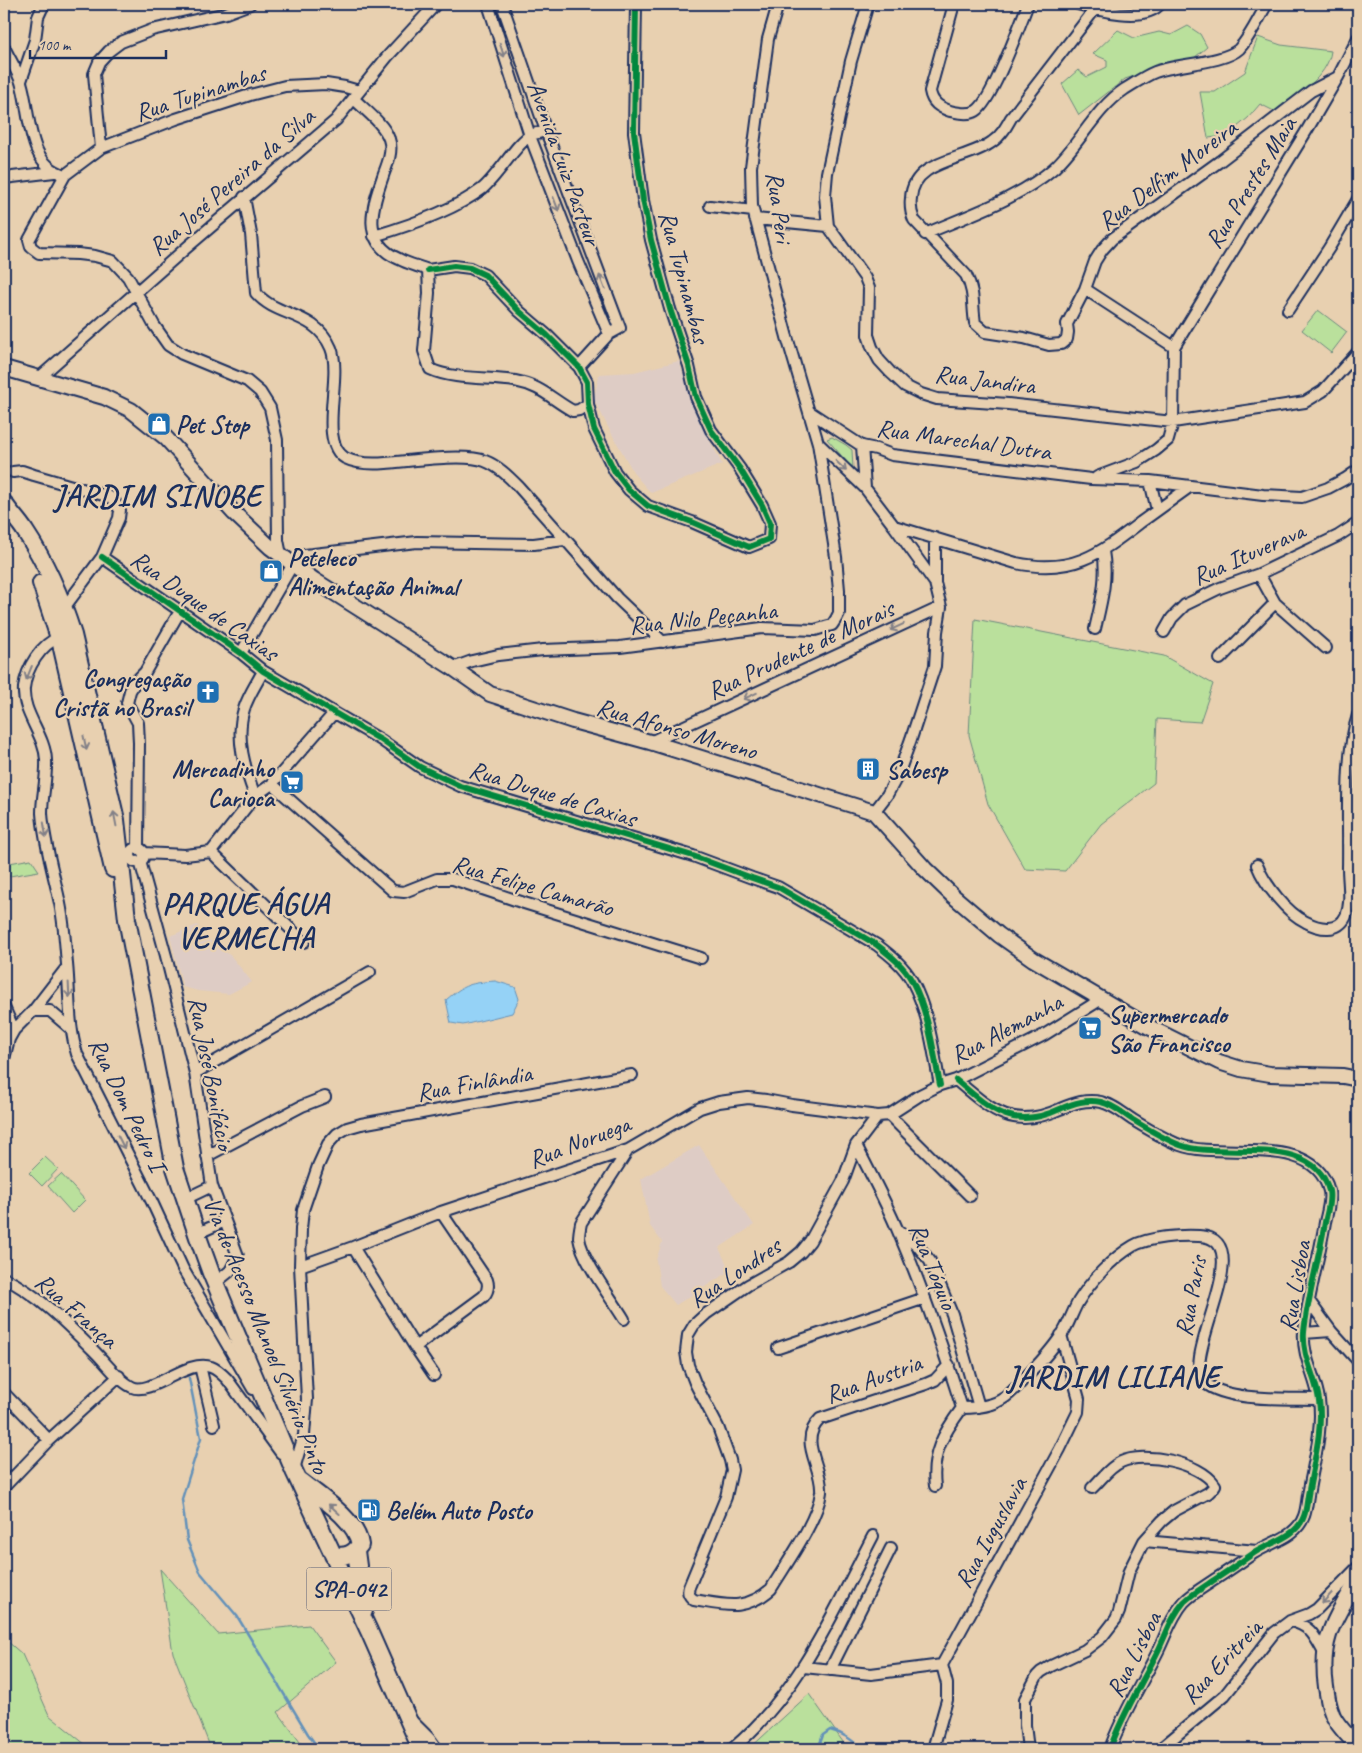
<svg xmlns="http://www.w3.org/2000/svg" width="1362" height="1753" font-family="Caveat,sans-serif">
<rect width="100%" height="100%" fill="#e8d0b0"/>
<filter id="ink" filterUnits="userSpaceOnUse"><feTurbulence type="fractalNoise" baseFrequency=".02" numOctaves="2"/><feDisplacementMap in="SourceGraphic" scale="10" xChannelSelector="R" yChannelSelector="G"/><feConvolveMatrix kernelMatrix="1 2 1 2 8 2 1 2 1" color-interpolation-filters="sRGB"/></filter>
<g filter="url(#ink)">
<!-- built -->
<path fill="#deccc5" d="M 679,361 L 698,418 L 722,464 L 651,493 L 635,475 L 608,427 L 594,399 L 599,374 L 634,372 Z
M 197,925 L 209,940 L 231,956 L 252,982 L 229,994 L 198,991 L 183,987 L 170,936 Z
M 699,1145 L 754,1225 L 719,1248 L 730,1271 L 676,1305 L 660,1286 L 656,1260 L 662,1242 L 650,1226 L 641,1179 Z"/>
<!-- green -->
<path fill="#bae09c" stroke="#6a887d" d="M 1188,26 L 1200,34 L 1207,47 L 1194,58 L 1178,62 L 1125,79 L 1079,115 L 1062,84 L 1078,70 L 1087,77 L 1107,67 L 1107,60 L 1093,54 L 1118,30 L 1134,38 L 1159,32 L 1171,35 Z
M 1258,37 L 1281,45 L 1331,51 C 1328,77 1295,97 1276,112 L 1260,104 L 1248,118 L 1226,136 L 1208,138 L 1200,92 L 1215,92 L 1245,72 Z
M 1318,310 L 1347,332 L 1331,353 L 1302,330 Z
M 832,437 L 846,445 L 852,450 L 853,469 L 827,439 Z
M 975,619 L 1164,656 L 1213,684 L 1200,722 L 1157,719 L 1154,783 L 1101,824 L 1065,871 L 1025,869 L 988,804 L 969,735 Z
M 31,859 L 39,871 L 4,877 L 4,864 Z
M 45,1157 L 58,1169 L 42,1186 L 29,1173 Z
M 61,1174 L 85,1200 L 72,1213 L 48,1186 Z
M 160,1569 L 218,1634 L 309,1625 L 336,1662 L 278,1712 L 305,1749 L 211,1749 L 173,1653 Z
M 7,1641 L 22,1654 L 49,1715 L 91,1749 L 4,1749 L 4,1644 Z
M 809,1694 L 848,1749 L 749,1749 Z"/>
<!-- water -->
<path fill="#95d2f6" stroke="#6491b9" d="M 495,981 L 515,987 L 519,999 L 512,1013 L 463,1025 L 451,1023 L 446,1000 C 464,984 471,983 495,981 Z"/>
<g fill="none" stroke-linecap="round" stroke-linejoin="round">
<!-- stream -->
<path stroke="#6491b9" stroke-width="2.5" d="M 189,1378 L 201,1438 L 182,1499 L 187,1540 L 200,1572 L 237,1616 L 308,1734 L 319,1749
M 818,1749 L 823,1735 L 830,1730 C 843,1733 852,1740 862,1749"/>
<!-- street casing -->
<g stroke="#1b2f5e" stroke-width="14">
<path id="street" d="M 488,4 L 530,136 L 578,261 L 609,334
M 502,4 L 546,131 L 620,328 L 609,334 L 579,367
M 868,4 L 851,61 L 827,173 L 825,196 L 828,226 L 865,278 L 869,288 L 868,335 L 872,347 L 879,360 L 890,372 L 905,386 L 921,394 L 937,399 L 1008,404 L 1173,422 L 1305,402 L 1323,391 L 1358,352
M 954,4 L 930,91 C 932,103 939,107 950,111 C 958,113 969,115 976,111 C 992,102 1020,24 1028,4
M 1078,4 C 1098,10 1144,23 1160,4
M 1095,9 L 1011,118 C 1006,127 1001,136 992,142 C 966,161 913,159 911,198 C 910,206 911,213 914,220 L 966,275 C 975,293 972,304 975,323 L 985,332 L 1024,338 L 1049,345 L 1061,344 L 1067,339 L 1068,332 L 1067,324 L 1085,289 L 1095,261 L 1102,250 L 1112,239 L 1220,161 L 1311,91 L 1338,77
M 4,47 C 9,58 17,70 21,82 C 31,113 26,165 65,175
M 21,81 L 35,40 L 38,17 L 44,4
M 354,99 C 365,110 384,124 389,139 C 393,150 388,163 384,173 C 373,205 359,242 399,259 C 408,264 418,266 428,270
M 101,148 L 94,74 L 99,62 L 109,51 L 121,42 L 152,30 L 226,13 L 250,4
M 4,178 L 54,172
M 244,197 L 251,234 L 256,293 C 277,318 315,311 331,348 C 343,377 317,441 345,458 C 357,464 374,464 386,463 C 410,461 465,453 485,461 C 498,466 508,476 518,486 L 617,598 L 663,642
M 710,206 L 753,211
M 755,219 L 828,226
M 925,234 C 969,215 1018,199 1054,168 C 1080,144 1095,109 1125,89 C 1135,83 1145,76 1155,72 C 1176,64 1224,63 1239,49 C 1251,36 1258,19 1267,4
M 374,236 C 408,226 453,211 482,189 C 498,176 517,142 531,135 C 536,133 541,132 546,131
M 428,270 L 454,266 L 470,268 L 485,275 L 519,311 L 547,335 L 579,367 L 587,382 L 588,404 L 594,429 L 615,472 L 629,490 L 648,506 L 692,522 L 749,547 L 769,539 L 770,523 L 762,505 L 740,469 L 711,430 L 696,397 L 689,366 L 670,309 L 651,240 L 643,200 L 634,132 L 636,4
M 428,270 L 429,293 L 424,351 L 430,369 C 453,380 489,377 515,381 C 542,386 551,399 573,411 L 579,410 L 588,404
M 1085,289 L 1174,347 L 1173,422 L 1168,440 L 1156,450 L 1137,462 L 1097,477
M 1288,310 L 1329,248 L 1358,199
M 1174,347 L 1307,130 L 1338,77 L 1358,38
M 40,377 L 185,249 L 336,120 L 387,57 L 436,4
M 810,412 L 862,446 L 876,449 L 892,455 L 1091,479 L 1150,481 L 1263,495 L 1302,497 L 1328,488 L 1345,479 L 1358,470
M 818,443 L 865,488 L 894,526 L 935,583 L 941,607 L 937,632 L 935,666 L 911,739 L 898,775 L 887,795 L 874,812
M 862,446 L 865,488
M 13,472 L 22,471 L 34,475 L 110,497 L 114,501 L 120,510 L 119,518 L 102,557 L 64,608
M 1150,481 L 1157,510
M 894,526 L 1016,563 C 1073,575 1099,554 1141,522 C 1158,510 1174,498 1191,486
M 935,538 L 935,583
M 102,557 L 241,653 L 263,671 L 381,740 L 420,767 L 460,786 L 693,856 L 752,878 L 778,887 L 877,945 C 890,955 904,966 912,981 C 929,1013 933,1050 940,1085
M 284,558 L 280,550 L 278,540 L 277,440 L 270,408 L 260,392 L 247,381 L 182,354 L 168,345 L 154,325 L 128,277 L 113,261 L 95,256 L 78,254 L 39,253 L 31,247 L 29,240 L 65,175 L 101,148 L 176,119 L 250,95 L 285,86 L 326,84 L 345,87 L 359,91
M 1259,574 L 1275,603 L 1326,648
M 1095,629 C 1101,603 1108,578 1103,551
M 1164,632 L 1172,618 L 1185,605 L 1220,588 L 1259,574 L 1338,536 L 1358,523
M 60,637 C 41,644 26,668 24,688 C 22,713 45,735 46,760 C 47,778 42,796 42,813 C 44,842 53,871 59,899 C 64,920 65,942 67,964 C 70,994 68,1025 77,1054 L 152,1202 L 183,1269 L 253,1389
M 241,653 L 293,564 L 305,555 L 417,542 L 534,544 L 564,540
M 1220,659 L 1275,603
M 453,668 L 472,661 L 498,655 L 543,650 L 620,647 L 762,628 L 815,630 L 832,625 L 836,619 L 839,613 L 839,590 L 836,557 L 818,443 L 787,337 L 752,206 L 751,167 L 768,39 L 778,4
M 650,742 L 941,607
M 272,784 L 393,891 L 404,892 L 437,879 L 453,879 L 524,903 L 701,958
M 255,796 C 245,769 235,738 244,709 C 248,696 257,683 263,671
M130 855a7 7 0 1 1 14 0a7 7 0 1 1-14 0Z
M 138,849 L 139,743 L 138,723 L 127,703 L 130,691 L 135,682 L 145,672 L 180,611
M 211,852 L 304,942
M 143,853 L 185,855 L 211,852 L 255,796 L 272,784 L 334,713
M 140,861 L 166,956 L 195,1073 L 212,1186 L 238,1256 L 230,1271 L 215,1283
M 1257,865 C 1265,885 1287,913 1306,922 C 1319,929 1338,933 1346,916 C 1352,901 1348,883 1348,867 C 1349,821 1344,757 1358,715
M 4,1007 L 14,1030
M 33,1011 L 50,1011 L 71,1029
M 4,1059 L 9,1039 L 14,1030 L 33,1011 L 67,967
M 195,1073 L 370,972
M 956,1080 C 991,1110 1013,1131 1060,1109 C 1074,1103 1086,1099 1101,1102 C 1114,1105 1122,1113 1133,1120 C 1148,1129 1164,1139 1180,1145 C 1222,1161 1314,1131 1329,1191 C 1331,1201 1327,1213 1325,1222 C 1319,1259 1308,1295 1304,1332 C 1302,1357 1316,1377 1319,1400 C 1323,1429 1314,1461 1309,1490 C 1307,1498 1307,1508 1304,1516 C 1297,1537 1271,1542 1254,1553 C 1241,1562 1228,1571 1214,1580 C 1204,1587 1193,1593 1184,1602 C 1172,1616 1167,1632 1159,1649 C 1143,1682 1122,1714 1110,1749
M 889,1115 L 970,1196
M 878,1116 L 856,1145 L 843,1181 L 810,1241 L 801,1252 L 789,1262 L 748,1285 L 706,1314 L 694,1325 L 688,1335 L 686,1352 L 688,1365 L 695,1383 L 718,1427 L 730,1460 L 732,1470 L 726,1497 L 689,1587 C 687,1593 689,1596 694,1600 C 725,1605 745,1612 771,1589 C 786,1564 818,1520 821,1492 C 823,1466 797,1442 820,1419 L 926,1384 L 935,1380 L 949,1365
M 856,1145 C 870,1173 886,1202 898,1231 C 923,1289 943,1348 962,1408 C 943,1434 931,1454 935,1486
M 207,1156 L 302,1106 L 325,1097
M 185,1199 L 212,1186
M 899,1231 L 917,1245 L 930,1261 L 952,1314 L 979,1407
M 196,1234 L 225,1221
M 353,1247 L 415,1347 L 434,1375
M 300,1266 L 353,1247 L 441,1212 L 628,1150 L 700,1108 L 719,1102 L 748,1098 L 766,1100 L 792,1105 L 878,1116 L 889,1115 L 920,1095 L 940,1085 L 956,1080 L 1044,1035 L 1100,1000
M 4,1278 C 39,1295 68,1325 96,1353 C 106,1363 118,1380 132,1387 C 151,1396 188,1358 211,1367 C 217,1369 222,1374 227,1379 L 281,1453
M 1309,1301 L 1331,1331 L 1358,1361
M 624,1319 C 612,1299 582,1260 579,1238 C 579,1233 580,1228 581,1223 L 628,1150
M 1304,1333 L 1331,1331
M 415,1347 L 484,1296 C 488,1291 489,1286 487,1280 L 441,1212
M 778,1348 L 925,1298
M 200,1366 L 214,1425
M 4,1393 L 49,1440
M 962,1408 C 972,1408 982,1407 992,1404 C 1005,1400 1015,1389 1024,1379 C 1037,1366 1051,1351 1061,1336 C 1068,1326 1072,1313 1078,1302 C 1091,1281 1111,1259 1133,1246 C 1149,1237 1180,1235 1199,1236 C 1262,1238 1177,1360 1205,1383 C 1228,1402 1289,1398 1319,1399
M 294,1469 L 304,1435 L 307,1399 L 300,1266 L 301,1229 L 303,1210 L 318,1166 L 328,1144 L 337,1134 L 347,1128 L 361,1124 L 632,1075
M 4,1487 L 49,1440 L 119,1376
M 1144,1541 L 1257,1551
M 1290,1621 C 1311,1626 1314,1635 1324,1653
M 804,1667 L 871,1674 L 942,1665
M 830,1670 L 891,1548
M 412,1721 L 429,1738 L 437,1749
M 732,1749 C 800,1692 833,1613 873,1536
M 933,1749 L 947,1700 L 947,1684 L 942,1665 L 1060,1449 L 1078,1412 L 1079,1399 L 1061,1335
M 1028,1749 L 1025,1725 L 1025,1699 L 1037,1676 L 1041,1672 L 1051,1666 L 1085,1650 L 1102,1637 L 1116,1619 L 1119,1612 L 1129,1571 L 1144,1541 L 1162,1521 L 1174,1511 L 1208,1493 L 1213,1488 L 1215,1485 C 1200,1462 1144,1451 1121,1462 C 1108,1468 1102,1479 1092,1488
M 1160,1749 L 1225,1695 L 1274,1633 L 1290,1621 L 1309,1614 L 1317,1609 L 1358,1567"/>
</g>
<!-- secondary casing -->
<g stroke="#1b2f5e" stroke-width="18">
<path id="secondary" d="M 4,368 L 104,397 L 131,410 L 166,438 L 234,513 L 270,547 L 314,580 L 453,668 L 490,694 L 573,721 L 650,742 L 874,812 L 925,869 L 952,895 L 999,935 L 1033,959 L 1149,1027 L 1219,1062 L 1241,1069 L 1270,1074 L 1343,1076 L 1358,1079
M 1358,1579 C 1335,1619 1319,1639 1326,1687 C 1328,1699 1329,1711 1336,1721 C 1342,1730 1351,1739 1358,1747"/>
</g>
<!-- primary casing -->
<g stroke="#1b2f5e" stroke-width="20">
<path id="primary" d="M 4,503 C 10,513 19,521 25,531 C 45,561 62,600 73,635 L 116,820 L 127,919 L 175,1168 L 198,1237 L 211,1273 L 294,1471 L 369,1631 L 421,1749
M 41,583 L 61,644 L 113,869
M 300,1481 C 319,1496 357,1520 360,1545 C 352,1555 346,1557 333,1555
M 356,1551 L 364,1611"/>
</g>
<!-- street -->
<use href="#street" stroke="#e8d0b0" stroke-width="10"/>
<!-- secondary -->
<use href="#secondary" stroke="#e8d0b0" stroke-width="14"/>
<!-- primary -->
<use href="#primary" stroke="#e8d0b0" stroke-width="16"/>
<!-- cycleway casing -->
<g stroke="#e8d0b0" stroke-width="9">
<path id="cycleway" d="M 428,270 L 454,266 L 470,268 L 485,275 L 519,311 L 547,335 L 579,367 L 587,382 L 588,404 L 594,429 L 615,472 L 629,490 L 648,506 L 692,522 L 749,547 L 769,539 L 770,523 L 762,505 L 740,469 L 711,430 L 696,397 L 689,366 L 670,309 L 651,240 L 643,200 L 634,132 L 636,4
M 102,557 L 241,653 L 263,671 L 381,740 L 420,767 L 460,786 L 693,856 L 752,878 L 778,887 L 877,945 C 890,955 904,966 912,981 C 929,1013 933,1050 940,1085
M 956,1080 C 991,1110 1013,1131 1060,1109 C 1074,1103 1086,1099 1101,1102 C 1114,1105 1122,1113 1133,1120 C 1148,1129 1164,1139 1180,1145 C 1222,1161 1314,1131 1329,1191 C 1331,1201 1327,1213 1325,1222 C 1319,1259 1308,1295 1304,1332 C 1302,1357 1316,1377 1319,1400 C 1323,1429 1314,1461 1309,1490 C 1307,1498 1307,1508 1304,1516 C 1297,1537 1271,1542 1254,1553 C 1241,1562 1228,1571 1214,1580 C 1204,1587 1193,1593 1184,1602 C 1172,1616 1167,1632 1159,1649 C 1143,1682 1122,1714 1110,1749"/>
</g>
<!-- cycleway -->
<use href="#cycleway" stroke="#00873e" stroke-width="6"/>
</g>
<!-- one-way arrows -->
<defs><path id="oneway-shaft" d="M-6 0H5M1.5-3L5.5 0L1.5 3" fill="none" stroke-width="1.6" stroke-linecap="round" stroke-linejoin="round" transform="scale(1.25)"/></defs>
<g stroke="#828087">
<use href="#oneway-shaft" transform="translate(502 50) rotate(72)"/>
<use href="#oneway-shaft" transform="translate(556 204) rotate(69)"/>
<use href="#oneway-shaft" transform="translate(602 282) rotate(-111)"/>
<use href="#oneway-shaft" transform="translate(841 466) rotate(44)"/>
<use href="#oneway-shaft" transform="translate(897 627) rotate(155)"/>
<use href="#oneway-shaft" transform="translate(29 673) rotate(112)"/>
<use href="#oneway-shaft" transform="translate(750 696) rotate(155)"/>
<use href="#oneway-shaft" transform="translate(85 743) rotate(78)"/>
<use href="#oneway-shaft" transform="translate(115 819) rotate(-101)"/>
<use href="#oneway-shaft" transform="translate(45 830) rotate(81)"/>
<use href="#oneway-shaft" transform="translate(69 990) rotate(87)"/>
<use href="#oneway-shaft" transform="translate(121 1142) rotate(63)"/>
<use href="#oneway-shaft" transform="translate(334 1509) rotate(-138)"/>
<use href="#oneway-shaft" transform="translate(1327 1598) rotate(133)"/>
</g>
</g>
<!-- icons -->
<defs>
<g id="shop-square" transform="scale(1.25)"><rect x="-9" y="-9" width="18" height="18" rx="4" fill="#1f6fb2" stroke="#e8d0b0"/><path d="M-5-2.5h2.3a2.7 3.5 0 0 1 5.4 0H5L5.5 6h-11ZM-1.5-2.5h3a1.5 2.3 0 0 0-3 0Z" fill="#fff"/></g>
<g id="church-square" transform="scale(1.25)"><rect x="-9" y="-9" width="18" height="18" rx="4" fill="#1f6fb2" stroke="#e8d0b0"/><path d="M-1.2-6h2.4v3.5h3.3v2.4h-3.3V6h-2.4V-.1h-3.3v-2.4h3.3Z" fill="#fff"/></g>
<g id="building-square" transform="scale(1.25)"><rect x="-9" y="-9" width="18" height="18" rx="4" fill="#1f6fb2" stroke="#e8d0b0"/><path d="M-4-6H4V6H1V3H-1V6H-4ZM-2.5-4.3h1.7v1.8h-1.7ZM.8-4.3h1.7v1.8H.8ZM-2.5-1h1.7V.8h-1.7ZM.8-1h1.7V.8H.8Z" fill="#fff"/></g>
<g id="supermarket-square" transform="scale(1.25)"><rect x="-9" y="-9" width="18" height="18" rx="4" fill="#1f6fb2" stroke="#e8d0b0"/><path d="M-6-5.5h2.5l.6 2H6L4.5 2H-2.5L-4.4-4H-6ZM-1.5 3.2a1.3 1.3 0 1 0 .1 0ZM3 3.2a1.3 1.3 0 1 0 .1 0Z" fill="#fff"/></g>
<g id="fuel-square" transform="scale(1.25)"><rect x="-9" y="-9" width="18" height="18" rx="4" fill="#1f6fb2" stroke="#e8d0b0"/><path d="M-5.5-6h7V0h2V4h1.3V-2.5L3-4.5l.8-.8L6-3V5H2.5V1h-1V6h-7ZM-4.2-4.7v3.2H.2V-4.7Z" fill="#fff"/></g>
</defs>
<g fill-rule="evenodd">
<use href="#shop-square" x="159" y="424"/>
<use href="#shop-square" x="271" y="571"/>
<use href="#church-square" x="208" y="692"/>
<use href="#building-square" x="868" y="769"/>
<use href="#supermarket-square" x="292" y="782"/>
<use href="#supermarket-square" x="1090" y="1028"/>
<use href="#fuel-square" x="369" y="1510"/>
</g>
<g text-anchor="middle" stroke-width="4.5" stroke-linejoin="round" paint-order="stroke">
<!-- shield labels -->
<rect fill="#e8d0b0" stroke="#585f77" stroke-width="1" x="306.5" y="1567.5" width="85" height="43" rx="4"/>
<g font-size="24" font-weight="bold" fill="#1b2f5e">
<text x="349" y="1597">SPA-042</text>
</g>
<!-- street labels -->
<g font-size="25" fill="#1b2f5e" stroke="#e8d0b0">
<text transform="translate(200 92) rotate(-18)" y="9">Rua Tupinambas</text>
<text transform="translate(565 163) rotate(70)" y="9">Avenida Luiz Pasteur</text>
<text transform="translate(1167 174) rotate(-37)" y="9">Rua Delfim Moreira</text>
<text transform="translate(231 181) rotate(-41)" y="9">Rua José Pereira da Silva</text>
<text transform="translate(1250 182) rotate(-58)" y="9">Rua Prestes Maia</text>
<text transform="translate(780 207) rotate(82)" y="9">Rua Peri</text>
<text transform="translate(685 277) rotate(75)" y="9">Rua Tupinambas</text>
<text transform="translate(985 379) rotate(7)" y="9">Rua Jandira</text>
<text transform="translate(964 439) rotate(8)" y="9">Rua Marechal Dutra</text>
<text transform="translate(1248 553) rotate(-24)" y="9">Rua Ituverava</text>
<text transform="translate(205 605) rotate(35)" y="9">Rua Duque de Caxias</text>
<text transform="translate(703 617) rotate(-6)" y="9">Rua Nilo Peçanha</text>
<text transform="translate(800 649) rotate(-25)" y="9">Rua Prudente de Morais</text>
<text transform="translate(677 728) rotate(16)" y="9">Rua Afonso Moreno</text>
<text transform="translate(553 793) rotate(17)" y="9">Rua Duque de Caxias</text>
<text transform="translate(533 885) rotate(16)" y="9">Rua Felipe Camarão</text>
<text transform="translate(1006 1028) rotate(-28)" y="9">Rua Alemanha</text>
<text transform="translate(212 1073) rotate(79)" y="9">Rua José Bonifácio</text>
<text transform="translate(474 1082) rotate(-10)" y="9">Rua Finlândia</text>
<text transform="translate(128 1104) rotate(64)" y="9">Rua Dom Pedro I</text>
<text transform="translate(579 1141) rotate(-21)" y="9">Rua Noruega</text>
<text transform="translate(934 1266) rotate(68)" y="9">Rua Tóquio</text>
<text transform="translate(734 1272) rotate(-34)" y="9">Rua Londres</text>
<text transform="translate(1294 1286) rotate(-80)" y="9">Rua Lisboa</text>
<text transform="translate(1190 1296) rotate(-79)" y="9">Rua Paris</text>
<text transform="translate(77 1310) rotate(41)" y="9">Rua França</text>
<text transform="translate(267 1335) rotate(68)" y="9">Via de Acesso Manoel Silvério Pinto</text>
<text transform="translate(873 1378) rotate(-20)" y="9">Rua Austria</text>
<text transform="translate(990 1532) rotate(-61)" y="9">Rua Iuguslavia</text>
<text transform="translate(1133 1654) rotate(-63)" y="9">Rua Lisboa</text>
<text transform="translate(1221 1661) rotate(-47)" y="9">Rua Eritreia</text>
</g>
<!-- poi labels -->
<g font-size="25" font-weight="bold" fill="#1b2f5e" stroke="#e8d0b0" text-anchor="start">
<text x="176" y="433">Pet Stop</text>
<text x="288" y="566">Peteleco<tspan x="288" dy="29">Alimentação Animal</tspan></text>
<text x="190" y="687" text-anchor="end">Congregação<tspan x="190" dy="29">Cristã no Brasil</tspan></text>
<text x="274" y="777" text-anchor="end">Mercadinho<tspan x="274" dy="29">Carioca</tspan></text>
<text x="886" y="778">Sabesp</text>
<text x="1108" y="1023">Supermercado<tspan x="1108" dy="29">São Francisco</tspan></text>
<text x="386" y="1519">Belém Auto Posto</text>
</g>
<!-- district labels -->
<g font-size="30" font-weight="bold" letter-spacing="1" fill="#1b2f5e" stroke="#e8d0b0">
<text x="158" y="506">JARDIM SINOBE</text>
<text x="246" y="914">PARQUE ÁGUA<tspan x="246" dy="34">VERMELHA</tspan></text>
<text x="1114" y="1387">JARDIM LILIANE</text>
</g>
</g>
<!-- margin -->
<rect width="1362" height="1753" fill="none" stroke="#e8d0b0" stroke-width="20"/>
<rect x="10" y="10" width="1342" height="1733" fill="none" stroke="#1b2f5e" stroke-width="2" filter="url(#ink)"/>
<!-- scale -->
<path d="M30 50v8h136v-8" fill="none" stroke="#1b2f5e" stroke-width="2.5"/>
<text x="38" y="50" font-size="15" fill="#1b2f5e" stroke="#e8d0b0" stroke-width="4" paint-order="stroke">100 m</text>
</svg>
